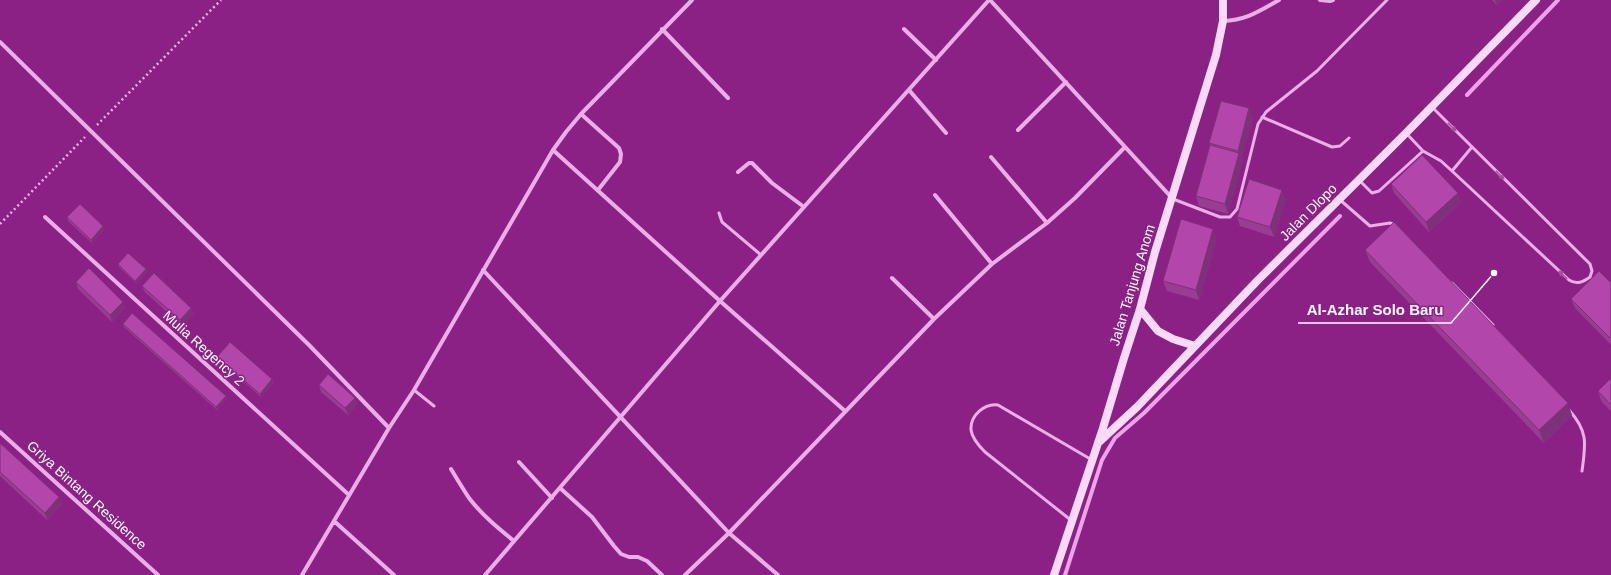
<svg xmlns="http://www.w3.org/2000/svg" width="1611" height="575" font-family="Helvetica,sans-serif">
<rect width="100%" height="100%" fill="#8c2185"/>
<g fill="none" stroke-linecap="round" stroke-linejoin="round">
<!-- stream -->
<path stroke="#eda3ea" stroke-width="4" d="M 1467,95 L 1558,0
M 1065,575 L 1102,460 L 1115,438 L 1144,413 L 1340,216"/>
<!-- path -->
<path stroke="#ebafe8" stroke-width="2.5" stroke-dasharray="2 3" stroke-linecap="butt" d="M 97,125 L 221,0
M 0,224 L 85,137"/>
<!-- lane -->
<path stroke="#ebafe8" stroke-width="3" d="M 1433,108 L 1451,126 L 1590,264 L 1592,271 L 1590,277 C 1583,282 1577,285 1569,280 L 1452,171 L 1472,147
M 1262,117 L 1332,147 L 1340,146 L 1349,138
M 1406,133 L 1423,151 L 1441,161 L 1452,171
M 1360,181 L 1372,193 L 1379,191 L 1423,151
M 1173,199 L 1220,217 L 1230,217 L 1237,209 L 1258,124 L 1266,112 L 1317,71 L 1387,0
M 1339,199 L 1370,226 L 1390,223 L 1395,225
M 719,213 L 722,222 L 761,255
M 1452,283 L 1493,325
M 414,390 L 434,406
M 1569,410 C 1588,431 1586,443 1582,471
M 1072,521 L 985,452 C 979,446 972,438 971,430 C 970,415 985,403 998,405 L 1092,460"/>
<!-- street -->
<path stroke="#ebafe8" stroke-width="4" d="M 990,0 L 1172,198
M 1320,0 L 1330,1 L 1333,0
M 1223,21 C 1247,20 1259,11 1279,0
M 662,29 L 728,98
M 904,29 L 936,60
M 0,42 L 310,346 L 389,428
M 909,90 L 946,133
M 581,114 L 619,148 L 621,154 L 620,162 L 598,190
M 1018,130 L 1066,82
M 553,150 L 720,301 L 845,411
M 991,157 L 1047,223
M 738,172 L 749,163 L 752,163 L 772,183 L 804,207
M 935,195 L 992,264
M 45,217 L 349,495
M 483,270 L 729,533 L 778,575
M 892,278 L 934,319
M 0,432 L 158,575
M 519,462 L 552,498
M 451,469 C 457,479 463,489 469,498 C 482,515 498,528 514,541
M 560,488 L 592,517 L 614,546 L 621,554 L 629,557 L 638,557 L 647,561 L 662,575
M 334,521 L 394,575
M 302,575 L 389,428 L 414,390 L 553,150 L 566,132 L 581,114 L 692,0
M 485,575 L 720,301 L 989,0
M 685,575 L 729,533 L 934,319 L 992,264 L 1047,223 L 1075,198 L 1125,147"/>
<!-- secondary -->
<path stroke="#f9dbf7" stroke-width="8" d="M 1140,309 L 1158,331 L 1173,339 L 1195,346
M 1098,443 L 1137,407 L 1258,280 L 1406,133 L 1536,0
M 1054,575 L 1103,428 L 1124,358 L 1140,309 L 1155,252 L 1216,55 L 1223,21 L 1223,0"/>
</g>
<!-- wall -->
<path fill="#993c93" d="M 1492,0 L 1502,0 L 1497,5 Z
M 1253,118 L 1241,159 L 1242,163 L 1228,214 L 1199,206 L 1196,196 L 1210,145 L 1209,143 Z
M 1391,184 L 1458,193 L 1461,203 L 1429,232 L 1394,193 Z
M 1286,199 L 1274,237 L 1240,226 L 1237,217 Z
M 67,217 L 105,229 L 92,243 L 68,221 Z
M 1217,238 L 1199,300 L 1167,291 L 1163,281 Z
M 1365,250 L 1572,415 L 1544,443 L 1370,262 Z
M 118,264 L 146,269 L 147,272 L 137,284 L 119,267 Z
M 76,282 L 123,302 L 125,308 L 112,322 L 78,289 Z
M 1611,283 L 1611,345 L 1575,308 L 1571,299 Z
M 142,286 L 191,308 L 193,314 L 182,326 L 145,292 Z
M 123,324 L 226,396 L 227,399 L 217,410 L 124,327 Z
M 217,357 L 272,379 L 273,383 L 261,397 L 219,360 Z
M 1611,378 L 1611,411 L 1601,401 L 1598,391 Z
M 319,385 L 357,404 L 348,415 L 321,392 Z
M 0,443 L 62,504 L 47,520 L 0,476 Z"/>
<!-- shaded-wall -->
<path fill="#7d3178" d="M 1495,0 L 1502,0 L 1497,5 Z
M 1249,108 L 1253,118 L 1241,159 L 1242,163 L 1228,214 L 1225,204 L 1239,154 L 1238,151 Z
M 1282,190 L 1286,199 L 1274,237 L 1270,227 Z
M 1458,193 L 1461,203 L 1429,232 L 1426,222 Z
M 103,226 L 105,229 L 92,243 L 91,240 Z
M 1213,229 L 1217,238 L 1199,300 L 1196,290 Z
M 146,269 L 147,272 L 137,284 L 135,281 Z
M 123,302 L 125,308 L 112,322 L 110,315 Z
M 191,308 L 193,314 L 182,326 L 180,320 Z
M 272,379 L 273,383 L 261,397 L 260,394 Z
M 226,396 L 227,399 L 217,410 L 216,407 Z
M 355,398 L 357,404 L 348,415 L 345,408 Z
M 1568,403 L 1572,415 L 1544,443 L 1539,430 Z
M 59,497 L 62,504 L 47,520 L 45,513 Z"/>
<!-- building -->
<path fill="#b246ab" stroke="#7d3178" d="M 1221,101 L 1249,108 L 1238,151 L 1209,143 Z
M 1210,145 L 1239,153 L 1225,204 L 1196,196 Z
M 1422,155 L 1458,193 L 1426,222 L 1391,184 Z
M 1249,179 L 1282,190 L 1270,227 L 1237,217 Z
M 80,204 L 103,226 L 91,240 L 67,217 Z
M 1181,219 L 1213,229 L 1196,290 L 1163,281 Z
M 1394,222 L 1568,403 L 1539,430 L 1365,250 Z
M 128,253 L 146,269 L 135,281 L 118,264 Z
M 89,268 L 123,302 L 110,315 L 76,282 Z
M 1599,271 L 1611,283 L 1611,337 L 1610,338 L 1571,299 Z
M 154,273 L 191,308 L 180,320 L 142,286 Z
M 132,313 L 226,396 L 216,407 L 123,324 Z
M 230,342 L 272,379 L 260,394 L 217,357 Z
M 328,374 L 355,398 L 345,408 L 319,385 Z
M 1611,378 L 1611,405 L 1598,391 Z
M 0,443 L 59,497 L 45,513 L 0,472 Z"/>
<!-- one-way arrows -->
<defs><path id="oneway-solid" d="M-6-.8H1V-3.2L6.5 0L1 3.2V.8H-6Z"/></defs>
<g fill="#a84ca3">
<use href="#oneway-solid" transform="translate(1452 127) rotate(45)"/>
<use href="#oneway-solid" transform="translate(1500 175) rotate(45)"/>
<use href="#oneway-solid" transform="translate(1563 275) rotate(-134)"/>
</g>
<g text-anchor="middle" stroke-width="3" stroke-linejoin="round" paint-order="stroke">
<!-- street labels -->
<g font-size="14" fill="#fff" stroke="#8c2185">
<text transform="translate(1308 212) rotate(-45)" y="5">Jalan Dlopo</text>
<text transform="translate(1132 285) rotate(-73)" y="5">Jalan Tanjung Anom</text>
<text transform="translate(204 348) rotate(42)" y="5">Mulia Regency 2</text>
<text transform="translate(87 495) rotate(42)" y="5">Griya Bintang Residence</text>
</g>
</g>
<!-- callouts -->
<path fill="none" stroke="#fff" stroke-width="1.5" d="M1494 273L1451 323H1298"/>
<circle fill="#fff" stroke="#8c2185" stroke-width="1.5" cx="1494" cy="273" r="4"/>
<g font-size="15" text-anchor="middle" font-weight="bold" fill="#fff" stroke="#8c2185" stroke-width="3" stroke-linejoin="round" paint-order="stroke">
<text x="1375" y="315">Al-Azhar Solo Baru</text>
</g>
</svg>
